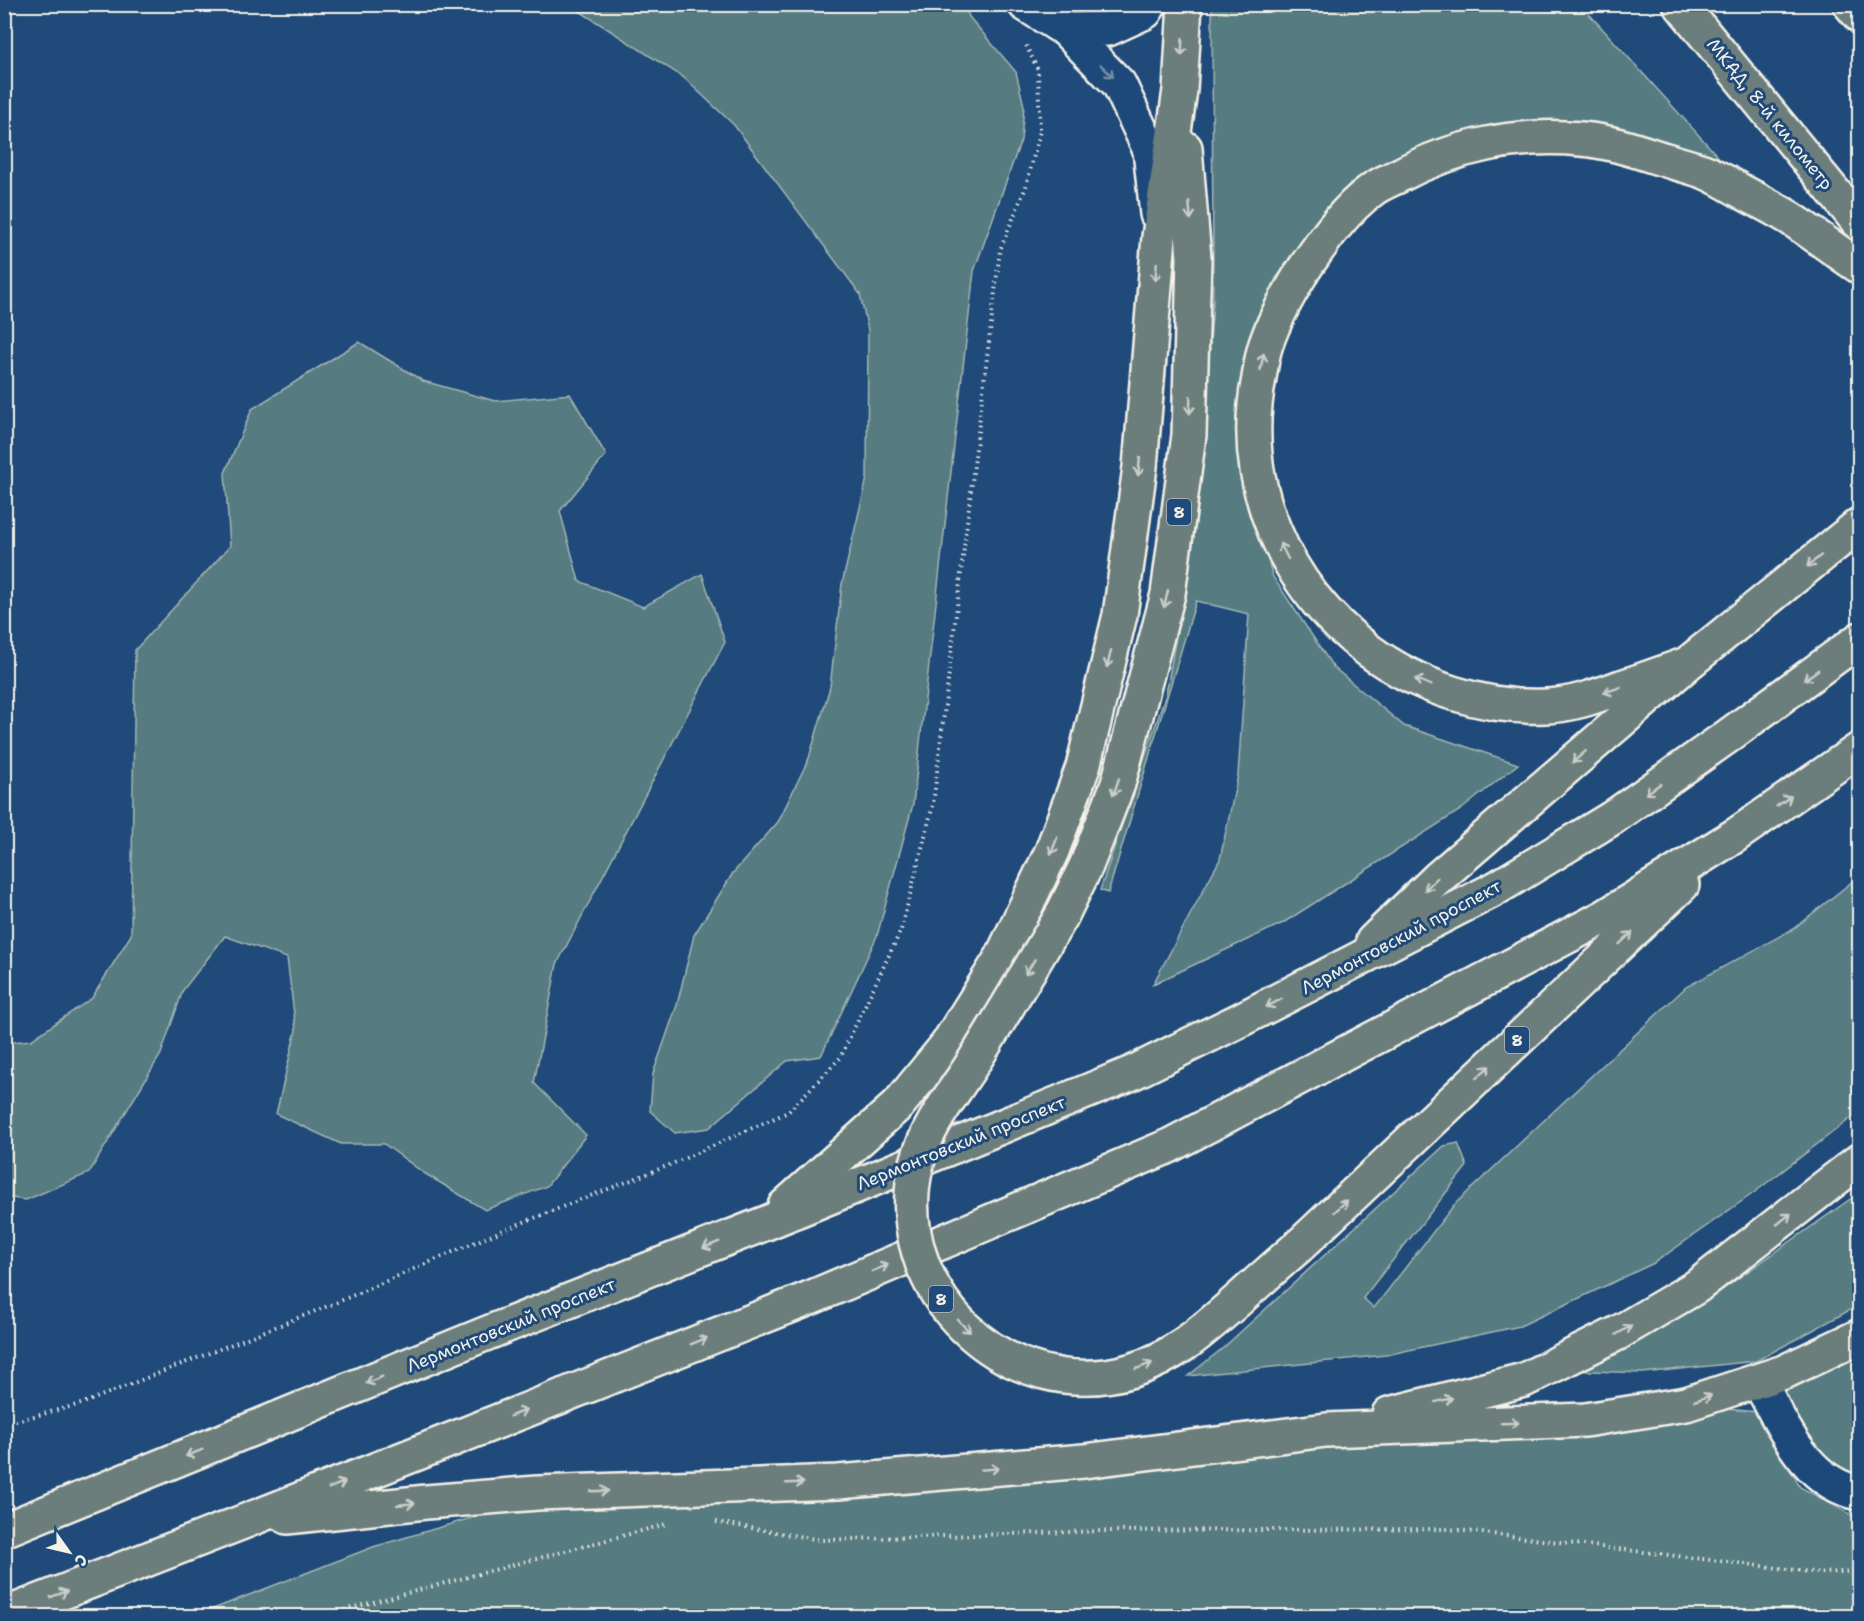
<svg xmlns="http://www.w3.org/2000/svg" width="1864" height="1621" font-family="'Shantell Sans',sans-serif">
<rect width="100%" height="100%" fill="#1f4a7a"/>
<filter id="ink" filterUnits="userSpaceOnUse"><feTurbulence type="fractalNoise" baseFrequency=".0167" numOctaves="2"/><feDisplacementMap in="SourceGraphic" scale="12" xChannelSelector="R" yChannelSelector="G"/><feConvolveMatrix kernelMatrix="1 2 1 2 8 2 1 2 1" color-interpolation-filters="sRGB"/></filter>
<g filter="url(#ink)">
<!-- green -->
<path fill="#567b81" stroke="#a5b6b4" stroke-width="1.5" d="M 570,5 L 963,5 L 970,18 L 1016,72 L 1024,106 L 1021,140 L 974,271 L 913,804 L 877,936 L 821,1056 L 787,1061 L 709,1128 L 675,1133 L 650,1111 L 653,1074 L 677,1005 L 694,935 L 733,873 L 778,822 L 809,758 L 830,687 L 842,584 L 867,478 L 868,330 L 860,294 L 734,125 L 683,77 Z
M 1054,5 L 1114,5 L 1108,12 L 1080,21 Z
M 1212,5 L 1581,5 L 1723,162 L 1585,123 L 1360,179 L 1276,278 L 1243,359 L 1240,468 L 1273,577 L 1333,667 L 1404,726 L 1518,764 L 1462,809 L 1283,923 L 1153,984 L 1220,859 L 1238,775 L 1249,614 L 1196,601 L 1108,893 L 1100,890 L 1166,694 L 1197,516 L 1213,302 Z
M 359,342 L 423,381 L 495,401 L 570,394 L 606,455 L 560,511 L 579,581 L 643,607 L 702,574 L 725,642 L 557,964 L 534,1083 L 586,1135 L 547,1186 L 485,1210 L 424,1173 L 384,1144 L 341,1144 L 276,1114 L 296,1030 L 287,958 L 225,936 L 183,990 L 161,1054 L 89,1173 L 26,1200 L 5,1197 L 5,1043 L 31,1040 L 92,998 L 131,935 L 135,650 L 230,546 L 225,473 L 252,409 Z
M 1859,876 L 1859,1112 L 1755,1192 L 1654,1263 L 1520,1326 L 1386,1355 L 1188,1376 L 1223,1348 L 1444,1146 L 1458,1143 L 1467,1166 L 1363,1298 L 1374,1308 L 1454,1205 L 1686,987 L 1793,929 Z
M 1859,1193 L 1859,1305 L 1756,1361 L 1643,1373 L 1564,1370 L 1637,1338 L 1706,1301 Z
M 1859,1347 L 1859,1476 L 1857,1477 L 1820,1458 L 1791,1415 L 1782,1386 Z
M 1715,1408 L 1758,1412 L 1800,1487 L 1853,1516 L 1859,1515 L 1859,1616 L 195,1616 L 373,1547 L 485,1514 L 714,1497 L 1321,1438 Z"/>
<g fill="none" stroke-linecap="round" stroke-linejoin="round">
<!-- minor casing -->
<g stroke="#f4f1e8" stroke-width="38">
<path id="minor" d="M 1025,4 L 1066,30 L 1119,84 L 1150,150 L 1157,214
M 1066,30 L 1108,29 L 1145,12 L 1150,4
M 1759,1381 C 1782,1423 1805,1484 1860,1493"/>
</g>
<!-- major casing -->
<g stroke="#f4f1e8" stroke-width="38">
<path id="major" d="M 1687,664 C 1665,672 1643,680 1621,687 C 1596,696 1573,705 1546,706 C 1484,709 1418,687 1368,650 C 1284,587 1238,483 1259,378 C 1261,367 1262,355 1266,344 C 1275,317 1289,293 1304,269 C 1323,241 1345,209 1373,189 C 1380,184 1390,180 1398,176 C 1454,146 1518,133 1581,139 C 1607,141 1632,149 1656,157 C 1672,162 1688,166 1703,171 C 1716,176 1729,184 1741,191 C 1757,200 1774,208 1790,218 C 1814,234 1836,251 1860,267
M 1061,917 L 1086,866 L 1118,784 L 1168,594 L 1189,435 L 1194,258 L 1185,148
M 1373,941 L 1438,878 L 1687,664 L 1860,524
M 785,1206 L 898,1105 L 947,1045 L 1002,957 L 1052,851 L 1083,767 L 1120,615 L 1140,467 L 1159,237 L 1180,90 L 1185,4
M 1299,1246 L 1682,885
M 1389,1414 L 1524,1380 L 1618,1333 L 1696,1287 L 1860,1160
M 287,1517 L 426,1502 L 537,1493 L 838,1482 L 1084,1461 L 1326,1430 L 1585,1420 L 1686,1404 L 1784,1372 L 1860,1336
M 4,1530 L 485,1334 L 766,1223 L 1132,1073 L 1238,1021 L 1495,889 L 1612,818 L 1728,736 L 1860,639
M 4,1615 L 243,1522 L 810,1298 L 1169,1146 L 1606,916 L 1736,835 L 1860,749"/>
</g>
<!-- highway casing -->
<g stroke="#f4f1e8" stroke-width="38">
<path id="highway" d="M 1680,4 L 1860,224
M 1850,4 L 1860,16"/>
</g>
<!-- path -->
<path stroke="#f4f1e8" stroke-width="4" stroke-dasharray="1.5 4.5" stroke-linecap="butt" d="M 4,1424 L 81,1404 L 338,1302 L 501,1231 L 672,1164 L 788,1112 L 840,1058 L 901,930 L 933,805 L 1000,250 L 1026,187 L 1040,131 L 1038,70 L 1026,45
M 716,1522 L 821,1540 L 1101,1531 L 1449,1529 L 1821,1573 L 1860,1571
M 321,1616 L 667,1524"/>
<!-- minor -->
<use href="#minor" stroke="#1f4a7a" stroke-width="33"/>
<!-- major -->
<use href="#major" stroke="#6c7e7c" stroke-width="33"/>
<!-- highway -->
<use href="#highway" stroke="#6c7e7c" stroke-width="33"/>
<!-- major-bridge casing -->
<g stroke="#f4f1e8" stroke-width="38" stroke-linecap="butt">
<path id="major-bridge" d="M 1061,917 C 1032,965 1004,1013 974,1061 C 954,1093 927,1125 917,1163 C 884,1290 1008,1408 1133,1370 C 1175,1357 1206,1328 1238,1300 C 1258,1282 1278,1264 1299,1246"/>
</g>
<!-- major-bridge -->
<use href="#major-bridge" stroke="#6c7e7c" stroke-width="33"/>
</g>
<!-- one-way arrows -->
<defs><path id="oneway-shaft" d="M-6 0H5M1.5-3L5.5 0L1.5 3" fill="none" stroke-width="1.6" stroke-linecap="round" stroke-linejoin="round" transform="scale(1.5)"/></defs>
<g stroke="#cbcec8">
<use href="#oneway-shaft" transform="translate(1182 47) rotate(93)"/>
<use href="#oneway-shaft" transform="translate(1190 211) rotate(85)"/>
<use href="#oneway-shaft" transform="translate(1156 272) rotate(95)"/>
<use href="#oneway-shaft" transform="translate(1262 362) rotate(-79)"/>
<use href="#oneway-shaft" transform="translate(1190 405) rotate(92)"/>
<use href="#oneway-shaft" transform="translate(1139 467) rotate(96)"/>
<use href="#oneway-shaft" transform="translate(1284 551) rotate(-117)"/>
<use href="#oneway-shaft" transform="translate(1814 561) rotate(141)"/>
<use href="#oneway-shaft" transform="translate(1166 599) rotate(103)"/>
<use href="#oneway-shaft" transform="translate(1109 659) rotate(104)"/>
<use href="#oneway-shaft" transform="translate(1811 675) rotate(144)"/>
<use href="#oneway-shaft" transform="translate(1423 682) rotate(-158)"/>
<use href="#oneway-shaft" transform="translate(1612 690) rotate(161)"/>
<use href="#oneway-shaft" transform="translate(1579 757) rotate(139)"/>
<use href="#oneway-shaft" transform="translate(1116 787) rotate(109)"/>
<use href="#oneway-shaft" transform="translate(1653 789) rotate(145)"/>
<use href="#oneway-shaft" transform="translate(1784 801) rotate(-35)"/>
<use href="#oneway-shaft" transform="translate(1054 846) rotate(111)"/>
<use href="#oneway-shaft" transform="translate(1431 884) rotate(136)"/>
<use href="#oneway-shaft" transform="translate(1626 938) rotate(-43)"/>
<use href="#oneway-shaft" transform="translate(1030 967) rotate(121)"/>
<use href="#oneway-shaft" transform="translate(1274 1003) rotate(153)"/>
<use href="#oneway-shaft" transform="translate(1483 1072) rotate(-43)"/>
<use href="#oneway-shaft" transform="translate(1341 1206) rotate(-43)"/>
<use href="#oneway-shaft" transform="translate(1784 1219) rotate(-38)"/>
<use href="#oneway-shaft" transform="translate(711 1245) rotate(158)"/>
<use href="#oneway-shaft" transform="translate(880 1268) rotate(-23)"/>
<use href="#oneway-shaft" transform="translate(964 1326) rotate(45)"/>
<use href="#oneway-shaft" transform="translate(1624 1330) rotate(-30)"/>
<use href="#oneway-shaft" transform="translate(699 1341) rotate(-22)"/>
<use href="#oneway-shaft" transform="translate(1144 1366) rotate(-21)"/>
<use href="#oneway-shaft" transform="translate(374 1380) rotate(158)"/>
<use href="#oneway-shaft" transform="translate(1703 1398) rotate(-18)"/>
<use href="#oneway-shaft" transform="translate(1444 1400) rotate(-14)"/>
<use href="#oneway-shaft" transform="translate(518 1413) rotate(-22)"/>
<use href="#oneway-shaft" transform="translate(1510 1423) rotate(-2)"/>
<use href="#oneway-shaft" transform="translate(194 1453) rotate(158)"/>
<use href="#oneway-shaft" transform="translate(990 1469) rotate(-5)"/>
<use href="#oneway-shaft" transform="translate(795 1483) rotate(-2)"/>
<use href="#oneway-shaft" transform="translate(337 1485) rotate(-22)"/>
<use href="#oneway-shaft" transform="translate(600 1491) rotate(-2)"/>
<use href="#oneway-shaft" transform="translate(406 1504) rotate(-6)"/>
<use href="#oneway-shaft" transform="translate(59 1594) rotate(-21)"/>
</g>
<use stroke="#748da6" href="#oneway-shaft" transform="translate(1107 71) rotate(45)"/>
</g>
<g text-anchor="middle" stroke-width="6" stroke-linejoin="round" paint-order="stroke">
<!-- shield labels -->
<g fill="#1f4a7a" stroke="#b4bfc7" stroke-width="1.5">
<rect x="1167" y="499" width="24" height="26" rx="4.5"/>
<rect x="1505" y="1027" width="24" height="26" rx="4.5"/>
<rect x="929" y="1286" width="24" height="26" rx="4.5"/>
</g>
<g font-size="16" font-weight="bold" fill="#f4f1e8">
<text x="1179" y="518">8</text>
<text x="1517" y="1046">8</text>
<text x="941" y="1305">8</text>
</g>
<!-- street labels -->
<g font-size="18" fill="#f4f1e8" stroke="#1f4a7a">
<text transform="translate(1770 114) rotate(51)" y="6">МКАД, 8-й километр</text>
<text transform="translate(1401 937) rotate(-28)" y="6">Лермонтовский проспект</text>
<text transform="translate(961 1143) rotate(-22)" y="6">Лермонтовский проспект</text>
<text transform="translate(511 1325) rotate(-22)" y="6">Лермонтовский проспект</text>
</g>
</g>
<!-- margin -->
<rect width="1864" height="1621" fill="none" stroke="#1f4a7a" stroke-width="24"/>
<rect x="12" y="12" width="1840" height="1597" fill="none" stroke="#f4f1e8" stroke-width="2" filter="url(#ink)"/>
<!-- north arrow -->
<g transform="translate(69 1552) rotate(124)" stroke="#1f4a7a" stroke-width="4.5" paint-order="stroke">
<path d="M0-4.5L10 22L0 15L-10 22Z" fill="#f4f1e8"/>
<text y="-9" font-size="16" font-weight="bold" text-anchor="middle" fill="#f4f1e8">С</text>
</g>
</svg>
